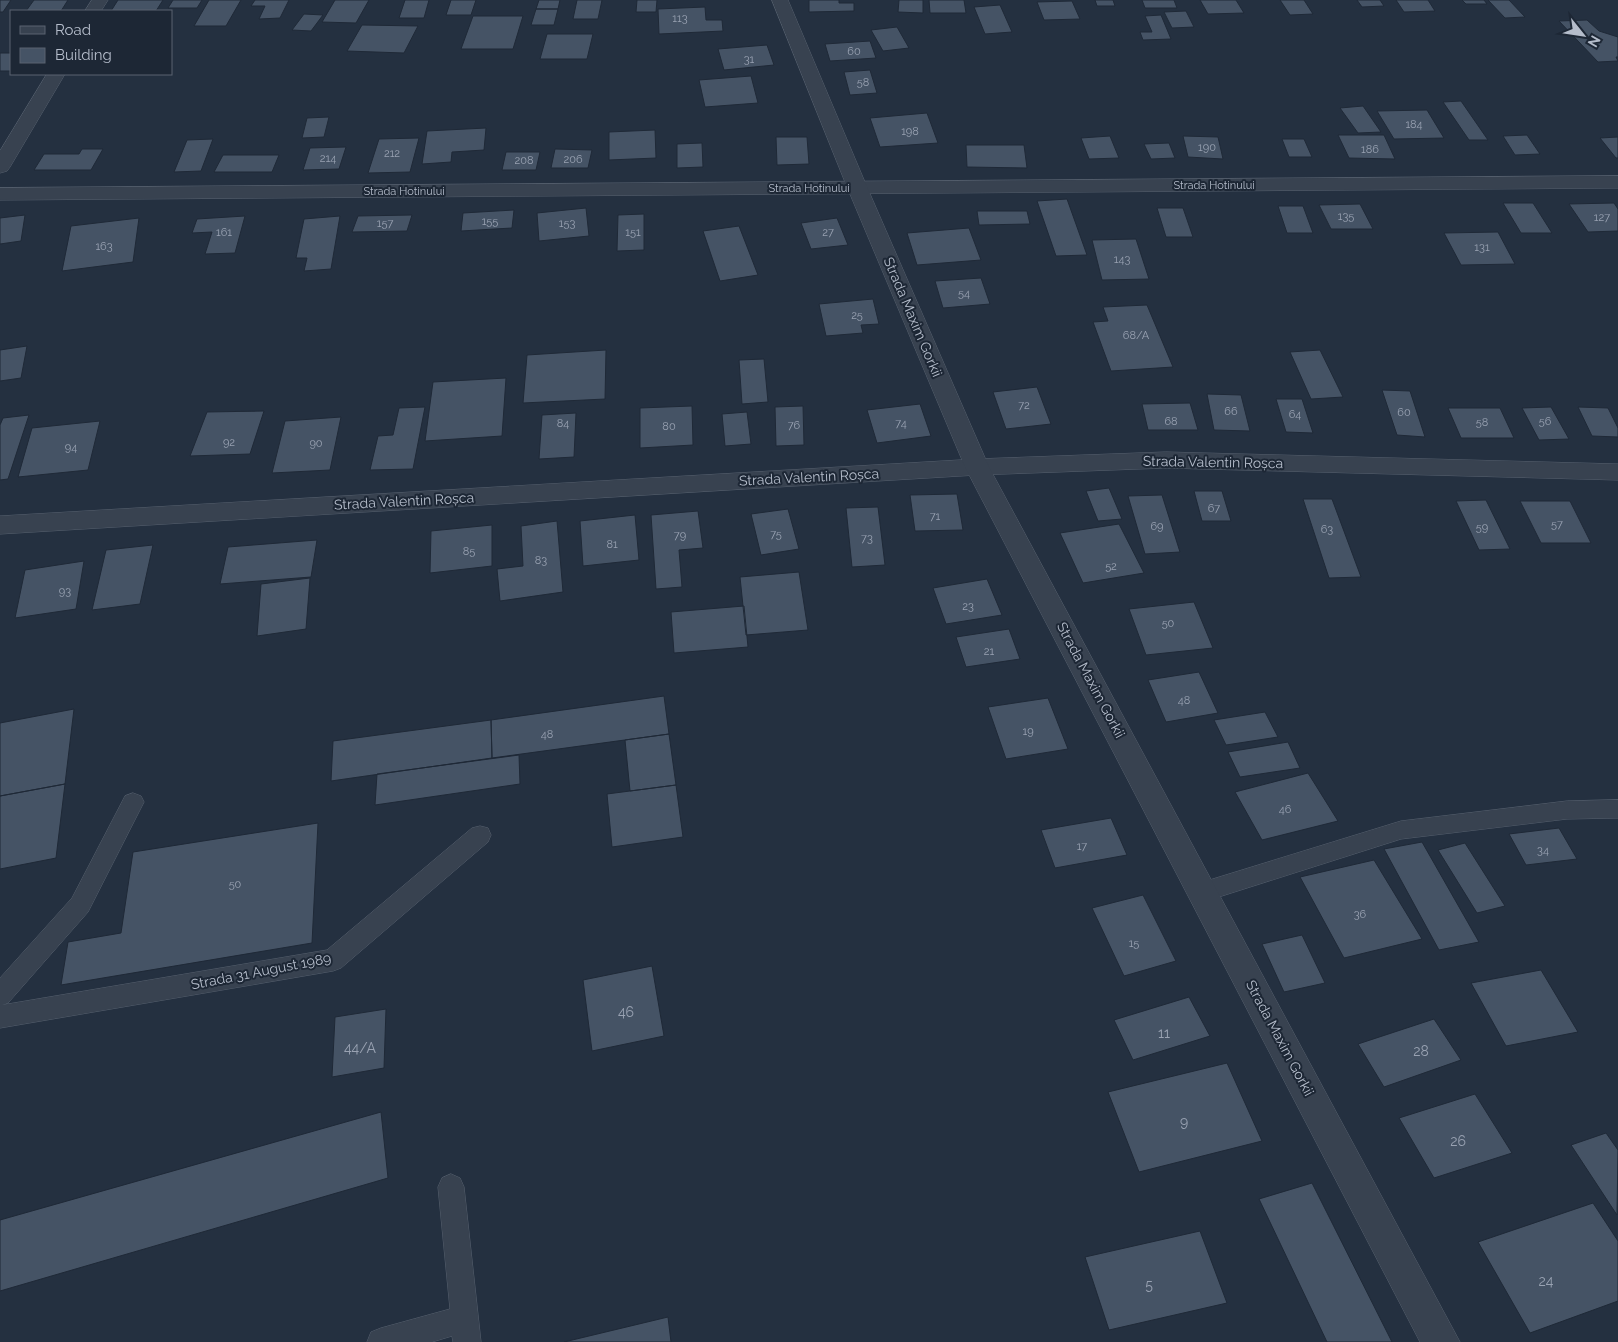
<svg xmlns="http://www.w3.org/2000/svg" width="1618" height="1342" font-family="Raleway,sans-serif">
<rect width="100%" height="100%" fill="#243040"/>
<!-- building -->
<path fill="#455365" stroke="#1f2937" d="M 0,0 L 11,0 L 3,12 L 0,12 Z
M 34,0 L 68,0 L 61,11 L 26,11 Z
M 118,0 L 163,0 L 156,11 L 111,11 Z
M 173,0 L 202,0 L 197,8 L 168,8 Z
M 209,0 L 241,0 L 226,26 L 194,26 Z
M 255,0 L 289,0 L 280,18 L 259,19 L 265,6 L 251,6 Z
M 335,0 L 369,0 L 356,23 L 322,22 Z
M 405,0 L 429,0 L 424,18 L 399,18 Z
M 451,0 L 476,0 L 471,15 L 446,15 Z
M 539,0 L 560,0 L 558,9 L 536,9 Z
M 577,0 L 602,0 L 598,19 L 573,19 Z
M 637,0 L 657,0 L 656,12 L 636,12 Z
M 809,0 L 839,0 L 839,3 L 854,3 L 854,11 L 809,12 Z
M 899,0 L 923,0 L 923,13 L 898,12 Z
M 929,0 L 964,0 L 966,13 L 930,13 Z
M 1095,0 L 1113,0 L 1115,6 L 1097,6 Z
M 1142,0 L 1174,0 L 1177,8 L 1145,8 Z
M 1200,0 L 1236,0 L 1244,13 L 1208,14 Z
M 1280,0 L 1304,0 L 1313,14 L 1290,15 Z
M 1357,0 L 1380,0 L 1384,6 L 1362,7 Z
M 1396,0 L 1428,0 L 1435,11 L 1404,12 Z
M 1462,0 L 1484,0 L 1487,4 L 1466,4 Z
M 1488,0 L 1509,0 L 1525,17 L 1505,18 Z
M 1072,1 L 1080,19 L 1044,20 L 1037,2 Z
M 1000,5 L 1012,32 L 985,34 L 974,7 Z
M 705,7 L 706,20 L 722,20 L 723,31 L 659,34 L 658,9 Z
M 536,9 L 558,9 L 554,25 L 531,25 Z
M 1186,11 L 1194,27 L 1172,28 L 1164,12 Z
M 304,14 L 323,15 L 311,31 L 292,30 Z
M 1161,15 L 1171,39 L 1143,40 L 1140,32 L 1152,32 L 1145,16 Z
M 473,16 L 523,16 L 513,49 L 461,49 Z
M 1587,20 L 1599,31 L 1618,37 L 1618,57 L 1616,57 L 1618,61 L 1598,62 L 1559,21 Z
M 362,25 L 418,26 L 404,53 L 347,51 Z
M 897,27 L 909,48 L 883,51 L 871,30 Z
M 547,34 L 593,34 L 587,59 L 540,59 Z
M 870,41 L 876,58 L 830,61 L 825,44 Z
M 767,45 L 774,65 L 724,70 L 718,49 Z
M 0,53 L 11,53 L 11,71 L 0,71 Z
M 870,70 L 877,93 L 850,95 L 844,72 Z
M 751,76 L 758,103 L 705,107 L 699,80 Z
M 1461,101 L 1488,140 L 1469,140 L 1443,102 Z
M 1363,106 L 1381,132 L 1358,133 L 1340,108 Z
M 1427,110 L 1444,138 L 1394,139 L 1377,111 Z
M 927,113 L 938,143 L 880,147 L 870,118 Z
M 329,117 L 324,137 L 302,138 L 307,118 Z
M 486,128 L 484,150 L 452,152 L 451,162 L 422,164 L 427,131 Z
M 655,130 L 656,158 L 609,160 L 609,132 Z
M 1338,135 L 1384,135 L 1395,159 L 1349,158 Z
M 1527,135 L 1540,154 L 1515,155 L 1503,136 Z
M 1110,136 L 1119,158 L 1089,159 L 1081,138 Z
M 1183,136 L 1218,137 L 1223,159 L 1188,157 Z
M 776,137 L 807,137 L 809,164 L 777,165 Z
M 1618,137 L 1618,158 L 1616,158 L 1600,138 Z
M 419,138 L 410,172 L 368,173 L 379,139 Z
M 213,139 L 201,171 L 174,172 L 187,140 Z
M 1282,139 L 1304,139 L 1312,157 L 1289,157 Z
M 702,143 L 703,167 L 677,168 L 677,144 Z
M 1169,143 L 1175,158 L 1151,159 L 1144,144 Z
M 966,145 L 1024,145 L 1027,168 L 967,167 Z
M 346,147 L 339,169 L 303,170 L 310,148 Z
M 82,149 L 103,149 L 91,170 L 34,170 L 44,154 L 79,154 Z
M 555,149 L 592,150 L 588,168 L 551,168 Z
M 506,152 L 540,152 L 536,170 L 502,170 Z
M 223,155 L 279,155 L 272,172 L 214,172 Z
M 1067,199 L 1087,255 L 1056,256 L 1037,201 Z
M 1503,203 L 1533,203 L 1552,233 L 1521,233 Z
M 1614,203 L 1618,209 L 1618,231 L 1588,232 L 1569,204 Z
M 1360,204 L 1373,229 L 1331,229 L 1319,205 Z
M 1278,206 L 1303,206 L 1313,233 L 1287,233 Z
M 586,208 L 589,236 L 539,241 L 537,213 Z
M 1157,208 L 1183,208 L 1193,237 L 1166,237 Z
M 514,210 L 512,228 L 461,231 L 463,213 Z
M 977,211 L 1027,211 L 1030,224 L 979,225 Z
M 644,214 L 644,250 L 617,251 L 618,215 Z
M 25,215 L 21,241 L 0,244 L 0,218 Z
M 412,215 L 407,231 L 352,232 L 358,216 Z
M 245,216 L 235,253 L 205,254 L 212,232 L 192,233 L 197,219 Z
M 340,216 L 331,269 L 304,271 L 307,258 L 296,258 L 304,219 Z
M 139,218 L 133,262 L 62,271 L 71,226 Z
M 837,218 L 848,245 L 811,249 L 801,223 Z
M 739,226 L 758,275 L 720,281 L 703,231 Z
M 969,228 L 981,260 L 917,265 L 907,233 Z
M 1498,232 L 1515,264 L 1461,265 L 1444,233 Z
M 1136,239 L 1149,279 L 1102,280 L 1092,240 Z
M 981,278 L 990,304 L 943,308 L 935,281 Z
M 873,299 L 879,324 L 861,325 L 863,333 L 826,336 L 819,304 Z
M 1147,305 L 1173,367 L 1111,371 L 1093,322 L 1108,321 L 1103,307 Z
M 27,346 L 21,378 L 0,381 L 0,350 Z
M 606,350 L 605,399 L 523,403 L 527,355 Z
M 1320,350 L 1343,397 L 1311,399 L 1290,352 Z
M 764,359 L 768,402 L 742,404 L 739,360 Z
M 506,378 L 502,436 L 425,441 L 433,382 Z
M 1037,387 L 1051,424 L 1006,429 L 993,392 Z
M 1382,390 L 1410,391 L 1425,437 L 1397,435 Z
M 1207,394 L 1241,395 L 1250,431 L 1214,430 Z
M 1276,399 L 1302,399 L 1313,433 L 1286,432 Z
M 1190,403 L 1198,430 L 1148,430 L 1142,404 Z
M 920,404 L 931,436 L 877,443 L 867,410 Z
M 692,406 L 693,445 L 640,448 L 640,408 Z
M 803,406 L 804,445 L 776,446 L 775,407 Z
M 425,407 L 413,469 L 370,470 L 378,436 L 393,435 L 399,408 Z
M 1551,407 L 1569,439 L 1539,440 L 1522,408 Z
M 1578,407 L 1608,408 L 1618,428 L 1618,437 L 1592,436 Z
M 1448,408 L 1500,408 L 1514,438 L 1461,438 Z
M 264,411 L 250,454 L 190,456 L 207,412 Z
M 747,412 L 751,444 L 725,446 L 722,414 Z
M 576,413 L 574,457 L 539,459 L 542,415 Z
M 29,415 L 8,479 L 0,480 L 0,425 L 3,418 Z
M 341,417 L 330,470 L 272,473 L 285,421 Z
M 100,421 L 88,470 L 18,477 L 32,428 Z
M 1109,488 L 1122,519 L 1098,521 L 1086,491 Z
M 1194,491 L 1222,491 L 1231,521 L 1202,521 Z
M 957,494 L 963,530 L 915,531 L 910,495 Z
M 1162,495 L 1180,552 L 1145,554 L 1128,496 Z
M 1303,499 L 1332,499 L 1361,577 L 1329,578 Z
M 1486,500 L 1510,549 L 1479,550 L 1456,501 Z
M 1520,501 L 1570,501 L 1591,543 L 1541,543 Z
M 878,507 L 885,565 L 852,567 L 846,508 Z
M 788,509 L 799,549 L 761,555 L 751,514 Z
M 698,511 L 703,548 L 679,550 L 682,587 L 656,589 L 651,515 Z
M 635,515 L 639,560 L 583,566 L 580,521 Z
M 557,521 L 563,592 L 500,601 L 497,569 L 523,566 L 521,526 Z
M 1119,524 L 1144,573 L 1083,583 L 1060,533 Z
M 492,525 L 492,566 L 430,573 L 431,531 Z
M 317,540 L 311,577 L 220,584 L 228,547 Z
M 153,545 L 140,604 L 92,610 L 106,550 Z
M 84,561 L 76,609 L 15,618 L 25,570 Z
M 799,572 L 808,630 L 746,635 L 740,577 Z
M 310,578 L 306,629 L 257,636 L 261,584 Z
M 987,579 L 1002,615 L 946,624 L 933,588 Z
M 1194,602 L 1213,648 L 1146,655 L 1129,609 Z
M 744,606 L 748,647 L 674,653 L 671,612 Z
M 1009,629 L 1020,659 L 966,667 L 956,637 Z
M 1199,672 L 1218,713 L 1166,722 L 1148,680 Z
M 664,696 L 669,734 L 492,758 L 491,720 Z
M 1048,698 L 1068,749 L 1006,759 L 988,707 Z
M 74,709 L 65,784 L 0,796 L 0,723 Z
M 1265,712 L 1278,737 L 1226,745 L 1214,720 Z
M 491,720 L 492,758 L 331,781 L 333,741 Z
M 669,734 L 676,785 L 630,791 L 625,740 Z
M 1288,742 L 1300,768 L 1240,777 L 1228,752 Z
M 519,755 L 520,784 L 375,805 L 377,774 Z
M 1308,773 L 1338,821 L 1262,840 L 1235,792 Z
M 65,784 L 56,858 L 0,869 L 0,796 Z
M 676,785 L 683,837 L 612,847 L 607,794 Z
M 1111,818 L 1127,855 L 1055,868 L 1041,830 Z
M 318,823 L 312,943 L 61,985 L 68,942 L 121,933 L 133,852 Z
M 1559,828 L 1577,859 L 1526,865 L 1509,834 Z
M 1422,842 L 1479,942 L 1439,950 L 1384,849 Z
M 1465,843 L 1505,906 L 1477,913 L 1438,850 Z
M 1374,860 L 1422,939 L 1344,958 L 1300,877 Z
M 1143,895 L 1176,961 L 1124,976 L 1092,908 Z
M 1302,935 L 1325,983 L 1284,992 L 1262,944 Z
M 652,966 L 664,1036 L 592,1051 L 583,980 Z
M 1541,970 L 1578,1032 L 1506,1046 L 1471,983 Z
M 1189,997 L 1210,1036 L 1133,1060 L 1114,1020 Z
M 386,1009 L 384,1068 L 332,1077 L 335,1017 Z
M 1434,1019 L 1461,1060 L 1384,1087 L 1358,1044 Z
M 1227,1063 L 1262,1141 L 1139,1172 L 1108,1092 Z
M 1475,1094 L 1512,1153 L 1434,1178 L 1399,1118 Z
M 381,1112 L 388,1178 L 0,1291 L 0,1220 Z
M 1606,1133 L 1618,1150 L 1617,1215 L 1571,1145 Z
M 1312,1183 L 1392,1342 L 1327,1342 L 1259,1199 Z
M 1593,1203 L 1618,1241 L 1618,1301 L 1530,1333 L 1478,1242 Z
M 1200,1231 L 1227,1303 L 1109,1330 L 1085,1257 Z
M 668,1317 L 671,1342 L 564,1342 Z"/>
<g fill="none" stroke-linecap="round" stroke-linejoin="round">
<!-- service casing -->
<g stroke="#56606e" stroke-width="1">
<path id="service" d="M 133,793 L 141,796 L 144,802 L 88,912 L 8,1003 L 2,1005 L 327,950 L 472,828 L 480,826 L 488,828 L 491,835 L 488,842 L 341,968 L 333,971 L 0,1028 L 0,978 L 72,898 L 125,796 Z
M 1618,800 L 1618,818 L 1567,819 L 1401,839 L 1203,902 L 1195,899 L 1192,892 L 1195,885 L 1203,882 L 1401,821 L 1567,801 Z
M 451,1174 L 460,1178 L 464,1187 L 481,1342 L 453,1342 L 452,1336 L 432,1342 L 367,1342 L 371,1332 L 381,1328 L 450,1309 L 438,1187 L 442,1178 Z"/>
</g>
<!-- minor casing -->
<g stroke="#56606e" stroke-width="1">
<path id="minor" d="M 1618,176 L 1618,188 L 0,200 L 0,188 Z
M 1166,452 L 1618,464 L 1618,480 L 1166,468 L 977,475 L 0,534 L 0,516 L 977,459 Z"/>
</g>
<!-- tertiary casing -->
<g stroke="#56606e" stroke-width="1">
<path id="tertiary" d="M 92,0 L 108,0 L 101,11 L 85,11 Z
M 772,0 L 788,0 L 867,187 L 989,467 L 1460,1342 L 1420,1342 L 965,467 L 847,187 Z
M 47,74 L 65,74 L 10,167 L 7,171 L 0,173 L 0,151 Z"/>
</g>
<!-- service -->
<use href="#service" fill="#384250" fill-rule="evenodd"/>
<!-- minor -->
<use href="#minor" fill="#384250" fill-rule="evenodd"/>
<!-- tertiary -->
<use href="#tertiary" fill="#384250" fill-rule="evenodd"/>
</g>
<g text-anchor="middle" stroke-width="4" stroke-linejoin="round" paint-order="stroke">
<!-- number labels -->
<g font-size="11" fill="#99a2b2">
<text x="680" y="22">113</text>
<text x="854" y="55">60</text>
<text x="749" y="63">31</text>
<text x="863" y="86">58</text>
<text x="1414" y="128">184</text>
<text x="910" y="135">198</text>
<text x="1207" y="151">190</text>
<text x="1370" y="153">186</text>
<text x="392" y="157">212</text>
<text x="328" y="162">214</text>
<text x="573" y="163">206</text>
<text x="524" y="164">208</text>
<text x="1346" y="220">135</text>
<text x="1602" y="221">127</text>
<text x="490" y="225">155</text>
<text x="385" y="227">157</text>
<text x="567" y="227">153</text>
<text x="224" y="236">161</text>
<text x="633" y="236">151</text>
<text x="828" y="236">27</text>
<text x="104" y="250">163</text>
<text x="1482" y="251">131</text>
<text x="1122" y="263">143</text>
<text x="964" y="297">54</text>
<text x="857" y="319">25</text>
<text x="1136" y="339">68/A</text>
<text x="1024" y="409">72</text>
<text x="1231" y="415">66</text>
<text x="1404" y="416">60</text>
<text x="1295" y="418">64</text>
<text x="1171" y="425">68</text>
<text x="1545" y="425">56</text>
<text x="1482" y="426">58</text>
<text x="563" y="427">84</text>
<text x="901" y="427">74</text>
<text x="794" y="429">76</text>
<text x="669" y="430">80</text>
<text x="229" y="446">92</text>
<text x="316" y="447">90</text>
<text x="71" y="451">94</text>
<text x="1214" y="512">67</text>
<text x="935" y="520">71</text>
<text x="1557" y="528">57</text>
<text x="1157" y="530">69</text>
<text x="1482" y="531">59</text>
<text x="1327" y="533">63</text>
<text x="776" y="538">75</text>
<text x="680" y="539">79</text>
<text x="867" y="542">73</text>
<text x="612" y="548">81</text>
<text x="469" y="555">85</text>
<text x="541" y="564">83</text>
<text x="1111" y="570">52</text>
<text x="65" y="595">93</text>
<text x="968" y="610">23</text>
<text x="1168" y="627">50</text>
<text x="989" y="655">21</text>
<text x="1184" y="704">48</text>
<text x="1028" y="735">19</text>
<text x="547" y="738">48</text>
<text x="1285" y="813">46</text>
<text x="1082" y="850">17</text>
<text x="1543" y="854">34</text>
<text x="235" y="888">50</text>
<text x="1360" y="918">36</text>
<text x="1134" y="947">15</text>
</g>
<!-- far-street labels -->
<g font-size="11" fill="#b5bdcb" stroke="#1d2735">
<text x="1214" y="189">Strada Hotinului</text>
<text x="809" y="192">Strada Hotinului</text>
<text x="404" y="195">Strada Hotinului</text>
</g>
<!-- street labels -->
<g font-size="14" fill="#b5bdcb" stroke="#1d2735">
<text transform="translate(913 317) rotate(67)" y="5">Strada Maxim Gorkii</text>
<text transform="translate(1213 462) rotate(1)" y="5">Strada Valentin Roșca</text>
<text transform="translate(809 477) rotate(-3)" y="5">Strada Valentin Roșca</text>
<text transform="translate(404 501) rotate(-3)" y="5">Strada Valentin Roșca</text>
<text transform="translate(1091 680) rotate(62)" y="5">Strada Maxim Gorkii</text>
<text transform="translate(261 971) rotate(-11)" y="5">Strada 31 August 1989</text>
<text transform="translate(1280 1038) rotate(62)" y="5">Strada Maxim Gorkii</text>
</g>
<!-- near-number labels -->
<g font-size="14" fill="#99a2b2">
<text x="626" y="1017">46</text>
<text x="1164" y="1038">11</text>
<text x="360" y="1053">44/A</text>
<text x="1421" y="1056">28</text>
<text x="1184" y="1127">9</text>
<text x="1458" y="1146">26</text>
<text x="1546" y="1286">24</text>
<text x="1149" y="1290">5</text>
</g>
</g>
<!-- legend -->
<rect x="10" y="10" width="162" height="65" fill="#1d2735" stroke="#5a6371"/>
<rect x="20" y="26" width="25" height="8" fill="#384250" stroke="#5a6371"/>
<text x="55" y="35" font-size="15" fill="#b5bdcb">Road</text>
<rect x="20" y="48" width="25" height="15" fill="#455365" stroke="#5a6371"/>
<text x="55" y="60" font-size="15" fill="#b5bdcb">Building</text>
<!-- north arrow -->
<g transform="translate(1583 35) rotate(120)" stroke="#1d2735" stroke-width="4" paint-order="stroke">
<path d="M0-4L9 19L0 12L-9 19Z" fill="#b5bdcb"/>
<text y="-8" font-size="14" font-weight="bold" text-anchor="middle" fill="#b5bdcb">N</text>
</g>
</svg>
